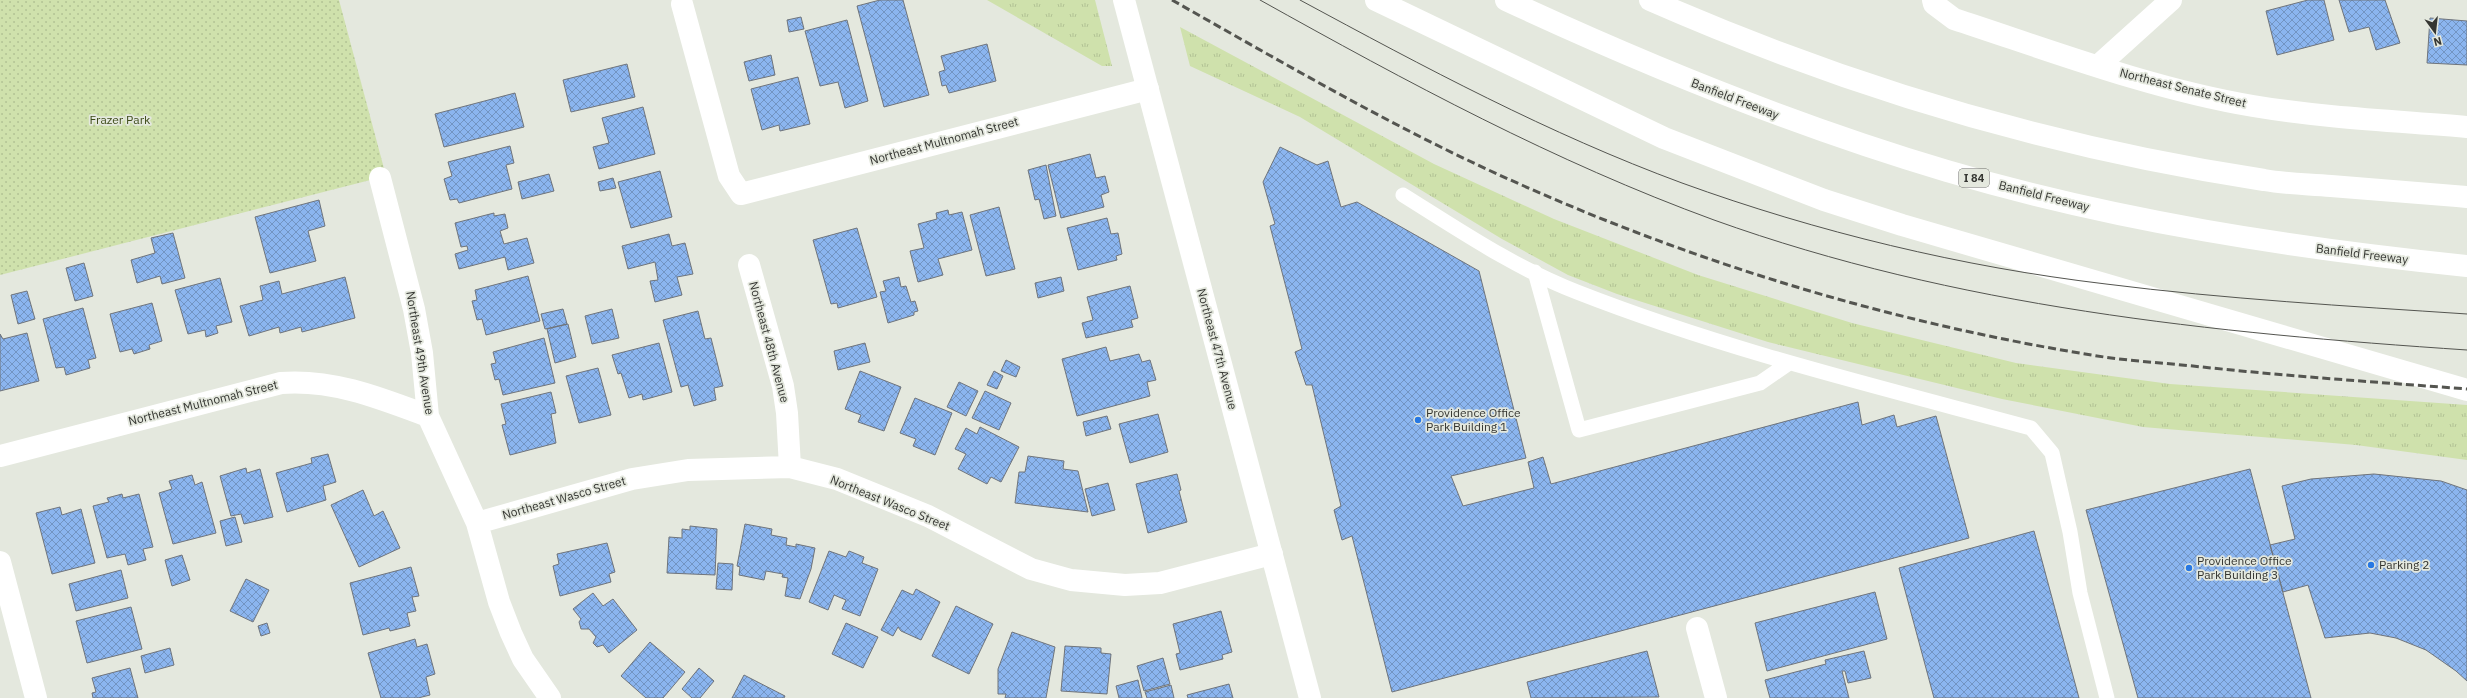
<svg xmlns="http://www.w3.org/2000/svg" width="2467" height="698" font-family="'IBM Plex Sans',sans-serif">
<defs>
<pattern id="grass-tufts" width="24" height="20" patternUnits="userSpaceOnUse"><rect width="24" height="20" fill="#cfe1ac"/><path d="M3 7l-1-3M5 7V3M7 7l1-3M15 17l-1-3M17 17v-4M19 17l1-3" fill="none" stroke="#b2c294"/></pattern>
<pattern id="park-dots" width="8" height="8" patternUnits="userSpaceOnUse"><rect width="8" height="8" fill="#cfe1ac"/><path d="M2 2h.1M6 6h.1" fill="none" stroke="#b2c294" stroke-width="1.8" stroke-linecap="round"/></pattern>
<pattern id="building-cross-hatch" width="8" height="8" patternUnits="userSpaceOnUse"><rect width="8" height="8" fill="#8bb5ef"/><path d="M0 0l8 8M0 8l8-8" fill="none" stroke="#7294c2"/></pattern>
</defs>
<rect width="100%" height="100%" fill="#e4e8de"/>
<!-- grass -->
<path fill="url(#grass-tufts)" d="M 987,0 L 1095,0 L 1112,66 L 1102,66 Z
M 1180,27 L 1434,164 L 1554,219 L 1698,275 L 1852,323 L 2016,363 L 2170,384 L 2467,405 L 2467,460 L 2356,445 L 2143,427 L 2002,399 L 1768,342 L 1617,294 L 1568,275 L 1502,239 L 1300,117 L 1190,66 Z"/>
<!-- park -->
<path fill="url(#park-dots)" d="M 0,0 L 339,0 L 386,176 L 0,275 Z"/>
<!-- building -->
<path fill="url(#building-cross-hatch)" stroke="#6f747b" d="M 880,0 L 903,0 L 929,95 L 884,107 L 857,6 Z
M 2308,0 L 2324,0 L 2334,40 L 2277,55 L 2266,11 Z
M 2339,0 L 2385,0 L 2400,43 L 2376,50 L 2369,27 L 2349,32 Z
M 801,17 L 804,29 L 789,32 L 787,20 Z
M 2430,18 L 2467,21 L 2467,65 L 2427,63 Z
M 847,20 L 868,101 L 845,108 L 838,82 L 820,86 L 805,31 Z
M 987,44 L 996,81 L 949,93 L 946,85 L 942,86 L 939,72 L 945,70 L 941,56 Z
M 771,55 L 775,75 L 749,81 L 744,62 Z
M 627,64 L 635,97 L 571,112 L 563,80 Z
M 798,77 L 810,124 L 780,131 L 779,125 L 762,130 L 751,89 Z
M 515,93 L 524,127 L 444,147 L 435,114 Z
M 643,107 L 655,154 L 599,169 L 593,147 L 609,143 L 602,118 Z
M 510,146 L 514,163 L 506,165 L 512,189 L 459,203 L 457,199 L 450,200 L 444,179 L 452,176 L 448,162 Z
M 1280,147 L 1317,165 L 1328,161 L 1341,207 L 1357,202 L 1479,271 L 1526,458 L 1451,476 L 1463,506 L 1534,488 L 1528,462 L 1543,457 L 1551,484 L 1858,402 L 1862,425 L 1894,415 L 1897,427 L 1936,416 L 1969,538 L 1392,692 L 1352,536 L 1342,540 L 1334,510 L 1341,506 L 1312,385 L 1306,385 L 1295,352 L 1302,349 L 1270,226 L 1275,224 L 1263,182 Z
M 1090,154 L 1096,178 L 1105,176 L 1109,192 L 1101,195 L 1104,207 L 1061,218 L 1048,165 Z
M 1046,165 L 1056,216 L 1044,219 L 1039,199 L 1035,200 L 1028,170 Z
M 660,171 L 672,217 L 631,228 L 618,182 Z
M 549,174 L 554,191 L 522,199 L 518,182 Z
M 613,178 L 616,188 L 600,191 L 598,182 Z
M 319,200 L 325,226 L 308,231 L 316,261 L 270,273 L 255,217 Z
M 999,207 L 1015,269 L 986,276 L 970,215 Z
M 948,210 L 949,215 L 962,212 L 972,250 L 938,259 L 943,275 L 918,282 L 910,251 L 924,248 L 918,224 L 937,219 L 936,213 Z
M 494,213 L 494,216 L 505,214 L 508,228 L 500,231 L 504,244 L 527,238 L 534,263 L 508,270 L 505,257 L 459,269 L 455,254 L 468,250 L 467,246 L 461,247 L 455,223 Z
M 1107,218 L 1111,234 L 1118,233 L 1122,254 L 1116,256 L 1117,260 L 1078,270 L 1067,228 Z
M 857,228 L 877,297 L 838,308 L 837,303 L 831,304 L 813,240 Z
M 173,233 L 185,278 L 162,284 L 160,276 L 137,283 L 131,260 L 155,253 L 151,238 Z
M 669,234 L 672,246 L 685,243 L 693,274 L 677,277 L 682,295 L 655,302 L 650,281 L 658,280 L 655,262 L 628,269 L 622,246 Z
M 84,263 L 93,296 L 75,301 L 66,268 Z
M 528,276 L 540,321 L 486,335 L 482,319 L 477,320 L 472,301 L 477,300 L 475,290 Z
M 345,277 L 355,318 L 302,332 L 301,327 L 280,333 L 279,327 L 249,336 L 240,306 L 263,300 L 260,286 L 279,281 L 282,294 Z
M 899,277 L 901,287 L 906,286 L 911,302 L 915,301 L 918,311 L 914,312 L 914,315 L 888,323 L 880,292 L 886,291 L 883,281 Z
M 1061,277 L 1064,291 L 1038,298 L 1035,283 Z
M 220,278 L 232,322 L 216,326 L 218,333 L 206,337 L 205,330 L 188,334 L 175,290 Z
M 1130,286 L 1138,318 L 1131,320 L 1133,327 L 1086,338 L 1082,323 L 1093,320 L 1087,297 Z
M 27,291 L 35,319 L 18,324 L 11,295 Z
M 152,303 L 162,341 L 149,345 L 150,349 L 134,354 L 132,349 L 120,352 L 110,314 Z
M 83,308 L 96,358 L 88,360 L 90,368 L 66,375 L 64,367 L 56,368 L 43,319 Z
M 563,309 L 567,324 L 545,329 L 541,314 Z
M 612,309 L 619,338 L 592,344 L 585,316 Z
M 698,311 L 705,339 L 711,338 L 723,386 L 714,388 L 716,400 L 694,406 L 688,385 L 681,387 L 663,320 Z
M 568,324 L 576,357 L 555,363 L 547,329 Z
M 27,333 L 39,381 L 0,391 L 0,334 L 3,339 Z
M 544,338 L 555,383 L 503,395 L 499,379 L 495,380 L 491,364 L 496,363 L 493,352 Z
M 659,343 L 672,392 L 643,400 L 642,394 L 629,398 L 621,373 L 618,374 L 612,355 Z
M 865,343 L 870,362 L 838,370 L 834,351 Z
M 1106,347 L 1110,361 L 1139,354 L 1142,362 L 1150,360 L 1156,380 L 1147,382 L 1150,396 L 1077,416 L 1062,359 Z
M 1006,360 L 1020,367 L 1016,377 L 1001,371 Z
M 598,368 L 611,415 L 579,423 L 566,376 Z
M 860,371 L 901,387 L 884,431 L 858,422 L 861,415 L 845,409 Z
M 994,371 L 1003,376 L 997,389 L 987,385 Z
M 959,382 L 978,391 L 966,416 L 947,407 Z
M 985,391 L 1011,403 L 999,430 L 972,418 Z
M 551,392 L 556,413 L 551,414 L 556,443 L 510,455 L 502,425 L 506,424 L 501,404 Z
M 915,398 L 952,413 L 935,455 L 913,446 L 916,439 L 900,433 Z
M 1158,414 L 1168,452 L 1130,463 L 1119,424 Z
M 1107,416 L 1111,429 L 1086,436 L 1083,422 Z
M 980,427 L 1019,447 L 1001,482 L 991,477 L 987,484 L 958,469 L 966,454 L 955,449 L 966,428 L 977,434 Z
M 328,454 L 336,482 L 323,486 L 326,500 L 287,512 L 276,473 L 312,463 L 311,458 Z
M 1028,456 L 1064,461 L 1063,469 L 1078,471 L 1088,512 L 1015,503 L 1019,472 L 1025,472 Z
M 246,468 L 247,473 L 260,469 L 273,517 L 244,524 L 241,514 L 231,516 L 220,476 Z
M 2250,469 L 2311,698 L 2138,698 L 2086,510 Z
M 1177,474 L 1181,490 L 1179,491 L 1187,522 L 1148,533 L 1136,484 Z
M 2374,474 L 2441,481 L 2467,490 L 2467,681 L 2456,671 L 2426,650 L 2396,638 L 2370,633 L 2325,638 L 2308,585 L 2283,592 L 2270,545 L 2295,539 L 2282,486 L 2311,479 Z
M 192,475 L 195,485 L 202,482 L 216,533 L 173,544 L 159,493 L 172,489 L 169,481 Z
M 1108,483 L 1115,510 L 1092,516 L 1085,489 Z
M 363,490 L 374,516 L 383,511 L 400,548 L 359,567 L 331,505 Z
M 122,494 L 123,498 L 139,494 L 153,547 L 143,549 L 146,560 L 128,565 L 125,554 L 107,558 L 93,506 L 109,502 L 107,498 Z
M 60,507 L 62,515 L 81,509 L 95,563 L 52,574 L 36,513 Z
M 235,517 L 242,542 L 226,546 L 220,521 Z
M 745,524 L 772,529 L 771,535 L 787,538 L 786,545 L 796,547 L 796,544 L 815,548 L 811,569 L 800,599 L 785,596 L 788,578 L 782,577 L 783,574 L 766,571 L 764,580 L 739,575 L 740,567 L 737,566 Z
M 690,526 L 717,529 L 715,575 L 667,573 L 669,537 L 682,538 L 682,529 L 690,530 Z
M 2034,531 L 2079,698 L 1934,698 L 1899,568 Z
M 607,543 L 615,572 L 609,574 L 611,582 L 560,596 L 553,566 L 559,564 L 557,554 Z
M 829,551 L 846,557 L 849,551 L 864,557 L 862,563 L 878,569 L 860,616 L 842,609 L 846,600 L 834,595 L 828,610 L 809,602 Z
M 182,555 L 190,580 L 172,586 L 165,560 Z
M 718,563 L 733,564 L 732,590 L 716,589 Z
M 411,567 L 419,596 L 412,597 L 416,611 L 407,613 L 410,626 L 390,631 L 389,628 L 363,635 L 350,583 Z
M 121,570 L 128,598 L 76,611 L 69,584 Z
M 246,579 L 269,590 L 253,622 L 230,611 Z
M 916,589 L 940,602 L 921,640 L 901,631 L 898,627 L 893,636 L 881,630 L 902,590 L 913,595 Z
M 1875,592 L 1887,639 L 1767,671 L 1755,623 Z
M 593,593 L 603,606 L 613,599 L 637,630 L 609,653 L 603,645 L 597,647 L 593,643 L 596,637 L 589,629 L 581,629 L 579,622 L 581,619 L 573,609 Z
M 956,606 L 993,624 L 969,674 L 932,656 Z
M 131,607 L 142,649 L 87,663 L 76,621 Z
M 1221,611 L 1232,652 L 1222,655 L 1223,659 L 1180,670 L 1176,654 L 1180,653 L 1173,624 Z
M 267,623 L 270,633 L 261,636 L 258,626 Z
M 846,623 L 878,637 L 863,668 L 832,654 Z
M 1012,632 L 1055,647 L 1046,698 L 1005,698 L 1006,694 L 998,694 L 998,669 Z
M 415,639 L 417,647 L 427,644 L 435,674 L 426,677 L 430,695 L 418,698 L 381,698 L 368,653 Z
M 650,642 L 685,672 L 663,698 L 646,698 L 621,676 Z
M 1065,646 L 1101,648 L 1101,653 L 1111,654 L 1107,694 L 1061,691 Z
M 170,648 L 174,665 L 145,673 L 141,656 Z
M 1647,651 L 1659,697 L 1531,698 L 1527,682 Z
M 1864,651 L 1871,678 L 1848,683 L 1845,671 L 1842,671 L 1849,698 L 1770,698 L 1765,680 L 1826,664 L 1825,660 Z
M 1163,658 L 1170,684 L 1144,691 L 1137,666 Z
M 130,668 L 138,698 L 93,698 L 92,693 L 96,692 L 92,678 Z
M 699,668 L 714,681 L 700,698 L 692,698 L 682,689 Z
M 744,675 L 785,696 L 784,698 L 732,698 Z
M 1138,680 L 1142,698 L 1119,698 L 1116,686 Z
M 1229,684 L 1233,698 L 1188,698 L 1187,695 Z
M 1171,685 L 1174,698 L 1147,698 L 1145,692 Z"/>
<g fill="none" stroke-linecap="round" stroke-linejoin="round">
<!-- service -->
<path stroke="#fff" stroke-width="15" d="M 1403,195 C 1459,230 1515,268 1577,292 C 1725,350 1879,387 2031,428 L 2052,453 L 2070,532 L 2080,593 L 2107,698
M 1535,272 L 1579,430 L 1760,383 L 1789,363"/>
<!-- minor -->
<path stroke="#fff" stroke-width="22" d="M 1933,0 L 1934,4 L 1954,19 C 2052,51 2152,89 2253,106 C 2324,118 2396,121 2467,127
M 682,4 L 729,176 L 741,194 L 1148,89
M 2099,65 L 2171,0
M 380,178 L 414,309 L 422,353 L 428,416 L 477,523 L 499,602 L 511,633 L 523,659 L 550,698
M 749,265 L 783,386 L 787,413 L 790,467
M 0,456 L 281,383 C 333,379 380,398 428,416
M 477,523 L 632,479 L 688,470 L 790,467 L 837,479 L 928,516 L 1031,569 L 1071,580 L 1125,585 L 1160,583 L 1272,554
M 0,562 L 36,698
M 1697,628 L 1716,698"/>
<!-- secondary -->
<path stroke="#fff" stroke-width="22" d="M 1124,0 L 1310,698"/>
<!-- motorway -->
<path stroke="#fff" stroke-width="22" d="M 1376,0 L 1664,138 L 1824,200 L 1902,225 L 2467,390
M 1506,0 C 1650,67 1795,126 1947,171 C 2116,221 2292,248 2467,266
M 1650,0 C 1846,86 2052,148 2264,180 C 2286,184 2309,184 2331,186 C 2377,190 2422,193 2467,197"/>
<!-- tram -->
<path stroke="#545550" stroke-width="1" d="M 1260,0 C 1407,82 1555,162 1714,220 C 1956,307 2212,333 2467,350
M 1300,0 C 1424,67 1549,134 1682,183 C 1817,232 1962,267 2106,284 C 2225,299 2347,306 2467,314"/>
<!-- rail -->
<path stroke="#545550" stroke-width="3" stroke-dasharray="8 4" stroke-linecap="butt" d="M 1172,0 C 1287,65 1403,133 1524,186 C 1709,268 1905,326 2104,357 C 2133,361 2163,363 2193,366 C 2284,376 2375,382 2467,389"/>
</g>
<!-- markers -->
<g fill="#2778e3" stroke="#e4e8de" stroke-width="1.5">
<circle cx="1418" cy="420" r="4"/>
<circle cx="2371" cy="565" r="4"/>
<circle cx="2189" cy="568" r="4"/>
</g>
<g text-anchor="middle" stroke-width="3.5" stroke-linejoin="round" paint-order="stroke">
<!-- shield labels -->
<rect fill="#e4e8de" stroke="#6a6b66" stroke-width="1" x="1959" y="169" width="30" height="18" rx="3"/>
<g font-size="11" font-weight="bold" fill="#353632">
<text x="1974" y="182">I 84</text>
</g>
<!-- street labels -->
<g font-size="12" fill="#353632" stroke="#e4e8de">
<text transform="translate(2183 88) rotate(14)" y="4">Northeast Senate Street</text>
<text transform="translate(1735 99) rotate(21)" y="4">Banfield Freeway</text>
<text transform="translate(944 141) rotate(-15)" y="4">Northeast Multnomah Street</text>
<text transform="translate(2044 196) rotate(14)" y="4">Banfield Freeway</text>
<text transform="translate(2362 254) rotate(7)" y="4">Banfield Freeway</text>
<text transform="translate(769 342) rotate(75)" y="4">Northeast 48th Avenue</text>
<text transform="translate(1217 349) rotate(75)" y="4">Northeast 47th Avenue</text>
<text transform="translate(420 353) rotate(81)" y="4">Northeast 49th Avenue</text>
<text transform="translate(203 403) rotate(-14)" y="4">Northeast Multnomah Street</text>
<text transform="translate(564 498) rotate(-16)" y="4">Northeast Wasco Street</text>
<text transform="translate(890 503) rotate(22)" y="4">Northeast Wasco Street</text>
</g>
<!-- park labels -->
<g font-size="12" fill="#3e4c19" stroke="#e4e8de">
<text x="120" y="124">Frazer Park</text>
</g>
<!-- poi labels -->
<g font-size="12" fill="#353632" stroke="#e4e8de" text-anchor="start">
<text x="1426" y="417">Providence Office<tspan x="1426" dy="14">Park Building 1</tspan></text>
<text x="2197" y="565">Providence Office<tspan x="2197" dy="14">Park Building 3</tspan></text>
<text x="2379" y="569">Parking 2</text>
</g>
</g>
<!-- north arrow -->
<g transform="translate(2435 32) rotate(165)" stroke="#e4e8de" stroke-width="3" paint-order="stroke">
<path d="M0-3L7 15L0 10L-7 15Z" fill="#353632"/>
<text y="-6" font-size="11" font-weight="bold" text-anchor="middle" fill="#353632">N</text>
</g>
</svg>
